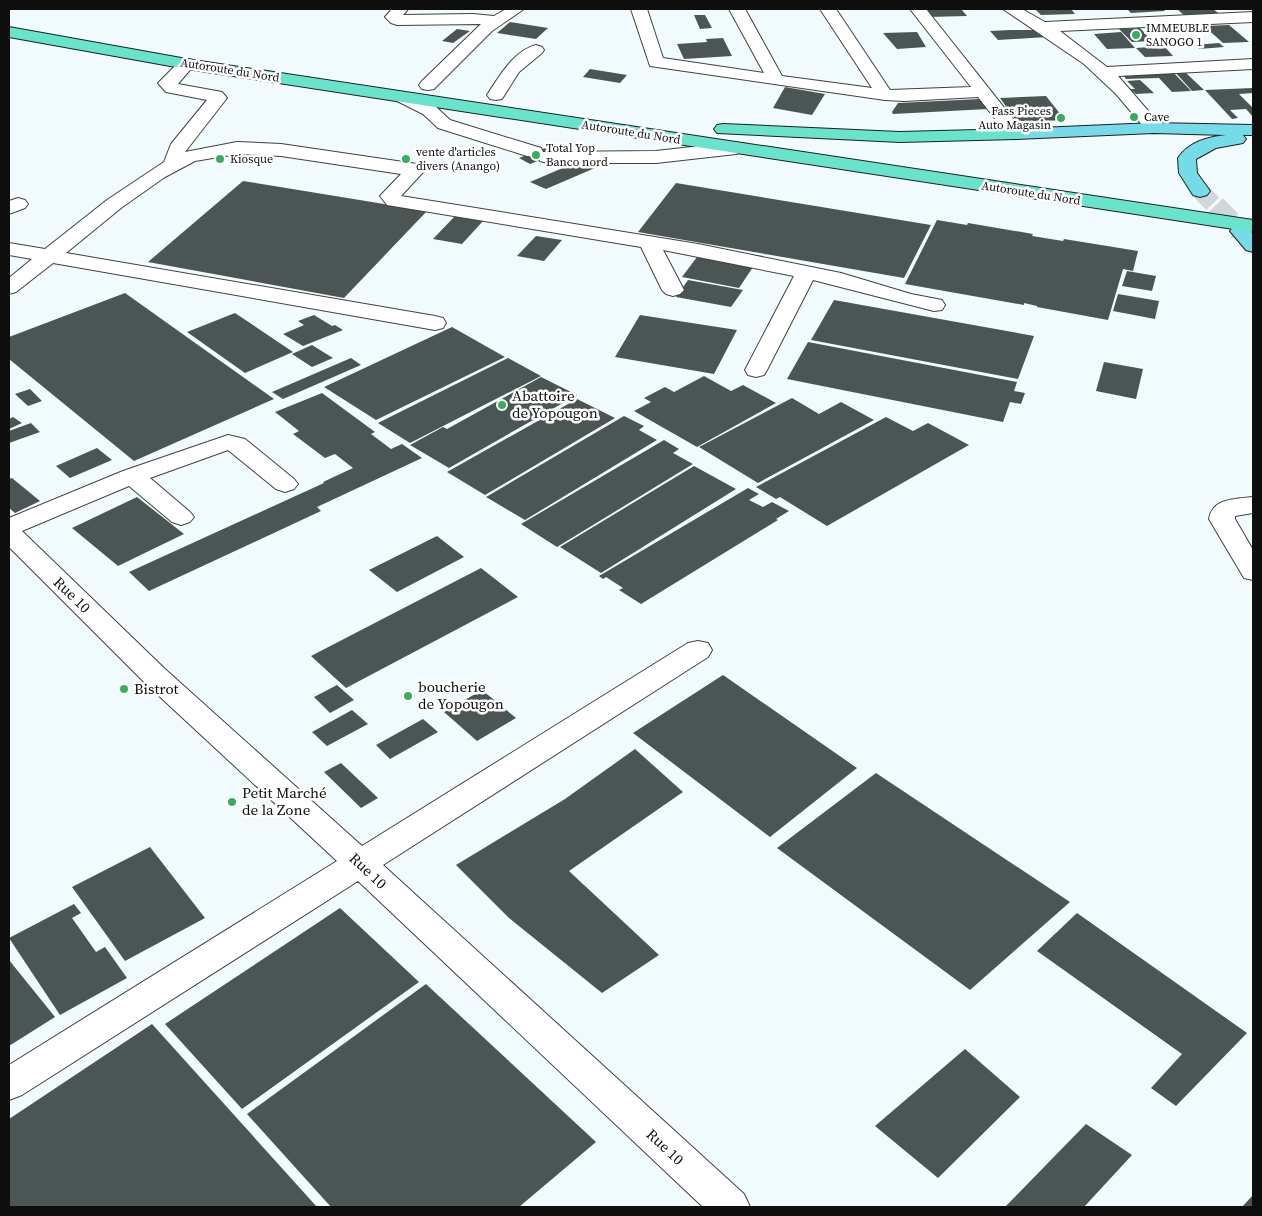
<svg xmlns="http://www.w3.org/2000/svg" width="1262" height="1216" font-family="'Source Serif 4',serif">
<rect width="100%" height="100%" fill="#f1fbfd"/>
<!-- building -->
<path fill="#4b5553" d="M 922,9 L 961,9 L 967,16 L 928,17 Z
M 1035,9 L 1071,9 L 1075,14 L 1041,15 Z
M 1127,9 L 1163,9 L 1165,11 L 1131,13 Z
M 1177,9 L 1213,9 L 1221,15 L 1186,17 Z
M 694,15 L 705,15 L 712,28 L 700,29 Z
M 510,22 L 548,28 L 536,39 L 497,33 Z
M 1229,25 L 1249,42 L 1223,43 L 1204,26 Z
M 1140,28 L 1152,41 L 1132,42 L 1119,29 Z
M 457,29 L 470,31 L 453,43 L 442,41 Z
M 1010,30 L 1040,30 L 1047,37 L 998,40 L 990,31 Z
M 917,32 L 926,47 L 897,49 L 883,33 Z
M 1121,32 L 1135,48 L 1107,49 L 1094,34 Z
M 723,38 L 732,56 L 684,59 L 677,44 L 707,42 L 706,39 Z
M 1182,38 L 1188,44 L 1164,45 L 1158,39 Z
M 1219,43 L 1224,47 L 1199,49 L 1194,45 Z
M 1164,46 L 1173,56 L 1145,57 L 1136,48 Z
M 590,69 L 627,75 L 620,83 L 583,77 Z
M 1173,72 L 1191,91 L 1172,92 L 1159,78 L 1126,79 L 1123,75 Z
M 1175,72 L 1185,72 L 1204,90 L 1192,91 Z
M 1140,80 L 1154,93 L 1136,94 L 1130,89 L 1135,89 L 1127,81 Z
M 785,87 L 825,94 L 812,115 L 773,108 Z
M 1253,88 L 1253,93 L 1239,94 L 1253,108 L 1253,117 L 1246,109 L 1230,110 L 1238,118 L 1232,119 L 1205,90 Z
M 1046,96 L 1065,120 L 1017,122 L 1000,98 Z
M 980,99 L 988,109 L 893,114 L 892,112 L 898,103 Z
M 553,145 L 565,150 L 530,164 L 519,158 Z
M 579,161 L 595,168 L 546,189 L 530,182 Z
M 243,181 L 427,211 L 344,298 L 148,262 Z
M 676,183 L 931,225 L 904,278 L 638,232 Z
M 456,215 L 483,221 L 462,244 L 433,239 Z
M 937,220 L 967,225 L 968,223 L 1033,234 L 1032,236 L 1063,241 L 1064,239 L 1138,251 L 1133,271 L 1123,269 L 1108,320 L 1037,307 L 1037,306 L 1024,303 L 1024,305 L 905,284 Z
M 536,236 L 562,240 L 544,261 L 517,256 Z
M 697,257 L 753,267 L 739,288 L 682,277 Z
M 1127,271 L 1156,276 L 1152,291 L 1122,286 Z
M 688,280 L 743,290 L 731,307 L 676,297 Z
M 125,293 L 274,399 L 134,461 L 9,359 L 9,337 Z
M 1118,294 L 1159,301 L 1155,319 L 1113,311 Z
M 834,300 L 1034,336 L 1018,379 L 811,340 Z
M 235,313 L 293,352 L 245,373 L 187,332 Z
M 314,315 L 332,326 L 335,325 L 343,330 L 303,346 L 283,334 L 304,325 L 298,321 Z
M 640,315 L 737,330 L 714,374 L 615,357 Z
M 452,327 L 505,357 L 376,420 L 324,387 Z
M 808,342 L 1017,382 L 1014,391 L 1025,393 L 1021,404 L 1010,402 L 1003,422 L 787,379 Z
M 312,345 L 333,358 L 312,367 L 292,354 Z
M 351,358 L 361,365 L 283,399 L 272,392 Z
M 508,358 L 541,376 L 410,443 L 378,423 Z
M 1104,362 L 1143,369 L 1136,399 L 1096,391 Z
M 704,376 L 731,391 L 743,385 L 776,403 L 697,447 L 634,411 L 651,402 L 644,398 L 665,387 L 674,392 Z
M 541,377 L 577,395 L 449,468 L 410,445 L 443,427 L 447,429 Z
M 30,389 L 42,401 L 28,406 L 15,394 Z
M 322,393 L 375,432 L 371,434 L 391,449 L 402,444 L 422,458 L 317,507 L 321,511 L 149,591 L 129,572 L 324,483 L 323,482 L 353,468 L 335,454 L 325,458 L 293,434 L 299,431 L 275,412 Z
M 792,398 L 819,414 L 841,402 L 874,420 L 758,483 L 699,447 Z
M 577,399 L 615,418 L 485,495 L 447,472 Z
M 624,416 L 644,426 L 639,430 L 657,440 L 525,520 L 486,497 Z
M 13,417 L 22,423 L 9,429 L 9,419 Z
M 886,417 L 913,431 L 928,423 L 969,445 L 827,526 L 780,497 L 776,499 L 756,487 Z
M 31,423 L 40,432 L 9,443 L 9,431 Z
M 664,440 L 679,449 L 673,453 L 693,464 L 557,547 L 521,524 Z
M 97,448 L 112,460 L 70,478 L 56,466 Z
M 694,466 L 736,489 L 601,573 L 560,547 Z
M 12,478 L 40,501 L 15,513 L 9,508 L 9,479 Z
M 748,488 L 759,494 L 749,500 L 763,507 L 772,502 L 789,511 L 776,519 L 778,520 L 641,604 L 619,590 L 623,588 L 606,577 L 603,579 L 599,576 Z
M 137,497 L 184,534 L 118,566 L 72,528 Z
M 437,536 L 464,557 L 397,592 L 369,570 Z
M 481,568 L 518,597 L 346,688 L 311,656 Z
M 723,675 L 857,768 L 770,837 L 633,733 Z
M 337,685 L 354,700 L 330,713 L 314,697 Z
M 482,690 L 516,718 L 477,741 L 444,712 Z
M 352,710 L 368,724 L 327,746 L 312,732 Z
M 423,719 L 438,732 L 390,759 L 376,745 Z
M 635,749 L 683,792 L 569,871 L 659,955 L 602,993 L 509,918 L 456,865 L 565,799 Z
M 341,763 L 378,798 L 361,808 L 324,772 Z
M 876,773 L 1070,902 L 970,990 L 777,848 Z
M 150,847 L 205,918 L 125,961 L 72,887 Z
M 74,904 L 81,913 L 72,918 L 96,952 L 105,947 L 127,978 L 60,1015 L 9,938 Z
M 340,908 L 419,982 L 242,1109 L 165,1024 Z
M 1077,913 L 1247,1033 L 1176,1106 L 1151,1088 L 1182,1054 L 1037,951 Z
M 9,960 L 55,1017 L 9,1046 Z
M 426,984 L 596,1142 L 519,1207 L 331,1207 L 247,1114 Z
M 152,1024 L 317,1207 L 9,1207 L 9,1119 Z
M 965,1049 L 1020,1097 L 938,1178 L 875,1126 Z
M 1086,1124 L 1132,1155 L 1084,1207 L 1005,1207 Z
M 1253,1195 L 1253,1207 L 1242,1207 Z"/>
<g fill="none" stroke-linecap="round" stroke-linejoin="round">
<!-- major-tunnel-far1 -->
<path stroke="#cfd7d9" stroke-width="18" stroke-dasharray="18 9" stroke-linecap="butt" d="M 1200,191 L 1216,207"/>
<!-- major-tunnel -->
<path stroke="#cfd7d9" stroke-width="22" stroke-dasharray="22 11" stroke-linecap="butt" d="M 1215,206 L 1240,231"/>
<!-- minor casing -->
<g stroke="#414141" stroke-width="2">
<path id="minor" d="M 392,9 L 408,9 L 403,15 L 473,14 L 494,16 L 506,9 L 524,9 L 492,31 L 434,89 L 428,90 L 422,89 L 419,85 L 422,81 L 481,24 L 397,25 L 391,23 L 385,17 Z
M 631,9 L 647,9 L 663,58 L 764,73 L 729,9 L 745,9 L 782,76 L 872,88 L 820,9 L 836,9 L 890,90 L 971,87 L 910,9 L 926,9 L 1025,134 L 1022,138 L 1016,139 L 1010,138 L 978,97 L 904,101 L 885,100 L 650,66 Z
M 1003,9 L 1022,9 L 1045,22 L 1253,12 L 1253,22 L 1060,31 L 1107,67 L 1253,59 L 1253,69 L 1118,76 L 1163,128 L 1160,132 L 1154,133 L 1148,132 L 1116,94 L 1084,64 Z
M 536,45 L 542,47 L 544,50 L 542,53 L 519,72 L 502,99 L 496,100 L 490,99 L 487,95 C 499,77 513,51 536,45 Z
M 187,59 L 193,60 L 195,64 L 178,84 L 222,92 L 227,98 L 185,152 L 237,142 L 281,144 L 424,165 L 426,169 L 401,196 L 698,244 L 841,273 L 911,294 L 942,300 L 945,305 L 942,310 L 934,311 L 813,280 L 767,370 L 764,375 L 756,377 L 748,375 L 745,370 L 794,276 L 663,250 L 684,290 L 680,294 L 673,296 L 666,294 L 662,290 L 641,247 L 387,205 L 380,196 L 401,174 L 281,156 L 237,154 L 195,161 L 165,177 L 121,208 L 66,253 L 435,316 L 443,318 L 446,323 L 443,328 L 435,330 L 53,263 L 16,292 L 9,294 L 9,278 L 32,259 L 9,255 L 9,243 L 45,249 L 107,200 L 164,162 L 171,144 L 207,100 L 166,92 L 158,83 L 181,60 Z
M 403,92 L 435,106 L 450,120 L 541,148 L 543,152 L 656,151 L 736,142 L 742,144 L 745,148 L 742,152 L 736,154 L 656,163 L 547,163 L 540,161 L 538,157 L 527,156 L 438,128 L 423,114 L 397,101 L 394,97 L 397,93 Z
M 18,198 L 25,200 L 28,204 L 25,208 L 9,214 L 9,201 Z
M 228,435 L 245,439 L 294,479 L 298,484 L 294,489 L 285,492 L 276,489 L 228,450 L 150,478 L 190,512 L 194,517 L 190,522 L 181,525 L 172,522 L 129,486 L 22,531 L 165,669 L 362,846 L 688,643 L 698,641 L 708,643 L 712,650 L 708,657 L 383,865 L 744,1194 L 750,1207 L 703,1207 L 358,881 L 22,1095 L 9,1100 L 9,1065 L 337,861 L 145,683 L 9,547 L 9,518 L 123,471 Z
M 1253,497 L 1253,513 L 1235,516 L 1235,519 L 1253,550 L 1253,580 L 1244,578 L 1209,519 C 1212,498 1236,499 1253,497 Z"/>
</g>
<!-- major casing -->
<g stroke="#1f1f1f" stroke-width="2">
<path id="major" d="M 1154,123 L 1253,125 L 1253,135 L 1243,135 L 1246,139 L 1243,143 L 1216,148 L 1196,159 L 1197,173 L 1210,191 L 1207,195 L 1200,197 L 1193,195 L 1179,173 L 1178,158 C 1189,142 1207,137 1226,135 L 1154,133 L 1016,139 L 1010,138 L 1007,134 L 1010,130 L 1016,129 Z
M 1240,225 L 1247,227 L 1253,234 L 1253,252 L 1246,250 L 1230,231 L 1233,227 Z"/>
</g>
<!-- highway casing -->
<g stroke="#1f1f1f" stroke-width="2">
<path id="highway" d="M 9,27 L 187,59 L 1253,220 L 1253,232 L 187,69 L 9,37 Z
M 723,124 L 900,132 L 1016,129 L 1022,130 L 1025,134 L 1022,138 L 1016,139 L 900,142 L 717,133 L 714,129 L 717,125 Z"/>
</g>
<!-- minor -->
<use href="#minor" fill="#fff" fill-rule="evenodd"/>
<!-- major -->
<use href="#major" fill="#75dbe9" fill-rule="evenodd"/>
<!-- highway -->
<use href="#highway" fill="#68e4cd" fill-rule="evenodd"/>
</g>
<!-- markers -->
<g fill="#36ae5b" stroke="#fff" stroke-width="2">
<circle cx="1136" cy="35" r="5"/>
<circle cx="1134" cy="117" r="5"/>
<circle cx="1061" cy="118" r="5"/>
<circle cx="536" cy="155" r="5"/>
<circle cx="220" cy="159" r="5"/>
<circle cx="406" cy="159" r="5"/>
<circle cx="502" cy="405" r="5"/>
<circle cx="124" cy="689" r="5"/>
<circle cx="408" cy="696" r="5"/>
<circle cx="232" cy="802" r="5"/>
</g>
<g text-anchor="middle" stroke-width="5" stroke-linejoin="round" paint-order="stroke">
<!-- far-poi labels -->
<g font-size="12" fill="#0e0e0e" stroke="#fff" text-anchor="start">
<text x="1146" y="32">IMMEUBLE<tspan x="1146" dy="14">SANOGO 1</tspan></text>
<text x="1051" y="115" text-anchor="end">Fass Pieces<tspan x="1051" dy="14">Auto Magasin</tspan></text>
<text x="1144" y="121">Cave</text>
<text x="546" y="152">Total Yop<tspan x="546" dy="14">Banco nord</tspan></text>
<text x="416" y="156">vente d'articles<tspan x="416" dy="14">divers (Anango)</tspan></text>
<text x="230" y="163">Kiosque</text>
</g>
<!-- far-street labels -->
<g font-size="12" fill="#0e0e0e" stroke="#fff">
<text transform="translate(230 70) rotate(9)" y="4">Autoroute du Nord</text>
<text transform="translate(631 132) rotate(9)" y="4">Autoroute du Nord</text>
<text transform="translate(1031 193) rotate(9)" y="4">Autoroute du Nord</text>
</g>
<!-- poi labels -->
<g font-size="15" fill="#0e0e0e" stroke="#fff" text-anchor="start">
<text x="512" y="401">Abattoire<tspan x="512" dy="17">de Yopougon</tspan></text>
<text x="418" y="692">boucherie<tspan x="418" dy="17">de Yopougon</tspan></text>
<text x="134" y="694">Bistrot</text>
<text x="242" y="798">Petit Marché<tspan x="242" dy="17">de la Zone</tspan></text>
</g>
<!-- street labels -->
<g font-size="15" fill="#0e0e0e" stroke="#fff">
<text transform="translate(72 595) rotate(44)" y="5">Rue 10</text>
<text transform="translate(368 871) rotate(43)" y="5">Rue 10</text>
<text transform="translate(665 1147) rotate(43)" y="5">Rue 10</text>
</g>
</g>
<!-- border -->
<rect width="1262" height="1216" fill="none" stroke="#0e0e0e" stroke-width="20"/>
</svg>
